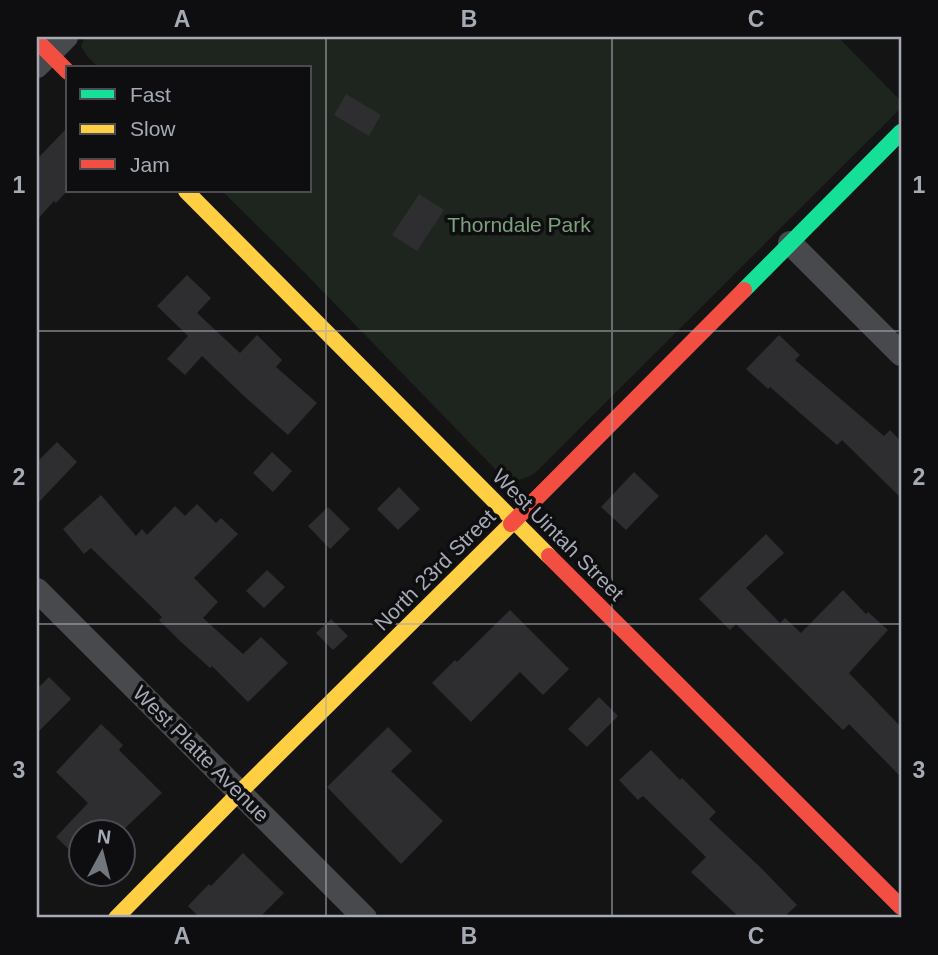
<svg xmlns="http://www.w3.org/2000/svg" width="938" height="955" font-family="Arial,sans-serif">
<rect width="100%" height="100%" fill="#141414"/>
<!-- green -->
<path fill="#1e241e" d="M 85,37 L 838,37 L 901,101 L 901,108 L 534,474 C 516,483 510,482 495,469 L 302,270 L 222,191 L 310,191 L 310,68 L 99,68 L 87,56 L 81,46 Z"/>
<!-- building -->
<path fill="#2e2e30" d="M 346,94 L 381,115 L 369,136 L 334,115 Z
M 68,127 L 68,190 L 56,203 L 54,201 L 37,220 L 37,159 Z
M 419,194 L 444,210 L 417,251 L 392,235 Z
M 187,275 L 211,298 L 197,313 L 240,353 L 257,335 L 282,360 L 276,367 L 317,403 L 288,435 L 245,397 L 202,356 L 185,375 L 167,359 L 188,336 L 157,306 Z
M 779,335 L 800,355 L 795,360 L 884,436 L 890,430 L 901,441 L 901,498 L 842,440 L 837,445 L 770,387 L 768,389 L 746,369 Z
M 57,442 L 77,462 L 37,504 L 37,462 Z
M 272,452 L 292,471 L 273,492 L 253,473 Z
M 634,472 L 659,496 L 626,530 L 601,507 Z
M 399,487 L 420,509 L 398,530 L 377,509 Z
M 101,495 L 136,536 L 142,529 L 147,535 L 175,506 L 185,516 L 197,504 L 216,523 L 221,518 L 238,534 L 194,578 L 218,602 L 203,618 L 243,654 L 261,637 L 288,663 L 248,702 L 212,666 L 210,668 L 180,641 L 159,620 L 162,617 L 91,548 L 84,554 L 63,529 Z
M 328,507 L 350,529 L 330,549 L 308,526 Z
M 766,534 L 784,553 L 746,588 L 780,623 L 785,618 L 801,633 L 843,590 L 866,614 L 868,612 L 888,630 L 849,673 L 901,727 L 901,777 L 849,724 L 843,730 L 736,624 L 730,630 L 699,599 Z
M 267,570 L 285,587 L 264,608 L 246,591 Z
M 510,610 L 569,669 L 543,695 L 520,672 L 471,722 L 432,683 L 455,660 L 457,662 Z
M 331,619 L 348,636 L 333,650 L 316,633 Z
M 49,677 L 71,699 L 37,733 L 37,689 Z
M 599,697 L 618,716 L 587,747 L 568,729 Z
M 101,724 L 123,745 L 119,750 L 162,793 L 121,832 L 80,832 L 80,860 L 56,837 L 88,803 L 56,772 Z
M 388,727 L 412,751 L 391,771 L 443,821 L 401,864 L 327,787 Z
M 651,750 L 680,780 L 682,778 L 716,812 L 709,819 L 761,868 L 797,905 L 783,918 L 740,918 L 691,872 L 706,857 L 643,796 L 638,800 L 619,780 Z
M 243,853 L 284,893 L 259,918 L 200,918 L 188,906 L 209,884 L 211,886 Z"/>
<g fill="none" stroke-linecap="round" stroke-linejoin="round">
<!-- street -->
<path stroke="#48494d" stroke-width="24" d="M 37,66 L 66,37
M 790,243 L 901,354
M 37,590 L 365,918"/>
<!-- fast -->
<path stroke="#16e098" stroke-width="16" d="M 744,290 L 901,132"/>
<!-- slow -->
<path stroke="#ffcf43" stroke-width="16" d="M 186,191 L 549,556
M 116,918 L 240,792 L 511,524"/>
<!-- jam -->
<path stroke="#f24e42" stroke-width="16" d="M 37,41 L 68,72
M 511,524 L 744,290
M 549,556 L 901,907"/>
</g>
<!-- grid -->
<path fill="none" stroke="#a5aab5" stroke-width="2" stroke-opacity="0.55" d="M 326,37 L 326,918M 612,37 L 612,918M 37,331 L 901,331M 37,624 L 901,624"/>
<g text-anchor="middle" stroke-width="7" stroke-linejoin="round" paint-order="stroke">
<!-- park labels -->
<g font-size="21" fill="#7ca07c" stroke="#0e0e10">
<text x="519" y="232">Thorndale Park</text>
</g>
<!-- street labels -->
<g font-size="21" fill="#a5aab5" stroke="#0e0e10">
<text transform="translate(558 535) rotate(45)" y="7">West Uintah Street</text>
<text transform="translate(435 570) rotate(-45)" y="7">North 23rd Street</text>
<text transform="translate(201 754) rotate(45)" y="7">West Platte Avenue</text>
</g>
</g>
<!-- border -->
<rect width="938" height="955" fill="none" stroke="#0e0e10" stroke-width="77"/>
<!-- legend -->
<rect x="66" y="66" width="245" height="126" fill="#0e0e10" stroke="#4a4c52" stroke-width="2"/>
<rect x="80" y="89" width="35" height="10" fill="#16e098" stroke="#4a4c52" stroke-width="2"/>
<text x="130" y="102" font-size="21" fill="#a5aab5">Fast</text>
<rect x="80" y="124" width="35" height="10" fill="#ffcf43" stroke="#4a4c52" stroke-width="2"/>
<text x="130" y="136" font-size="21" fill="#a5aab5">Slow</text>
<rect x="80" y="159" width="35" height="10" fill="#f24e42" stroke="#4a4c52" stroke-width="2"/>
<text x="130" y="172" font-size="21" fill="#a5aab5">Jam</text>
<!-- north arrow -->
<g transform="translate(102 853) rotate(7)"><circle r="33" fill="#0e0e10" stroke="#4a4c52" stroke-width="2"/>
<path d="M0-5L12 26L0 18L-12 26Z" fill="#72767d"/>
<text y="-10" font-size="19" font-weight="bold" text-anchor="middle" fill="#a5aab5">N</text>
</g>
<rect x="38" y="38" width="862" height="878" fill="none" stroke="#a5aab5" stroke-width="2.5"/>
<g font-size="23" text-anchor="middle" font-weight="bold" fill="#a5aab5">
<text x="182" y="27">A</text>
<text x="469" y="27">B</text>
<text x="756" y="27">C</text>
<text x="19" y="193">1</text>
<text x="919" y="193">1</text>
<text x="19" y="485">2</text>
<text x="919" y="485">2</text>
<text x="19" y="778">3</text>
<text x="919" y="778">3</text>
<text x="182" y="944">A</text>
<text x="469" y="944">B</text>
<text x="756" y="944">C</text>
</g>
</svg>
